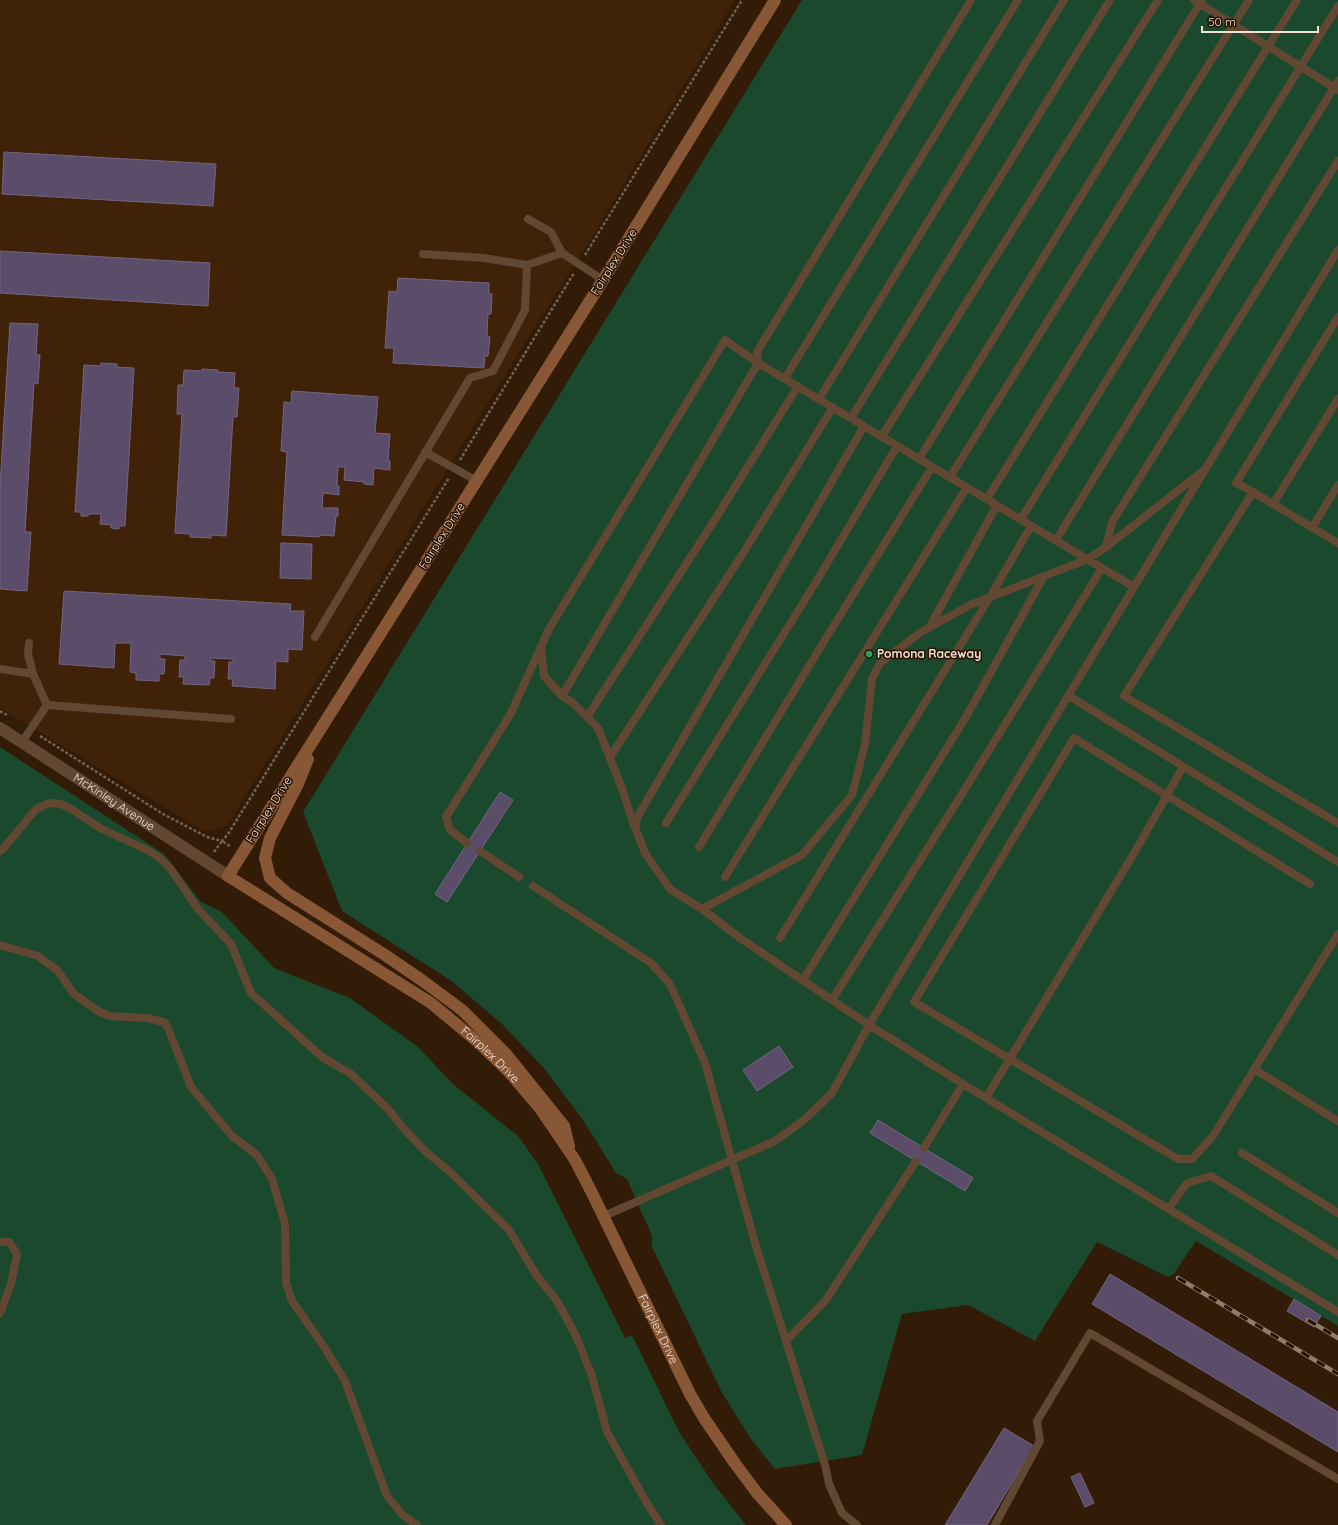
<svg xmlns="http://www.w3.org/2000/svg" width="1338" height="1525" font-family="Quicksand,sans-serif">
<rect width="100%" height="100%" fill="#321b07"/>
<!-- built -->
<path fill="#3f2208" d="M 0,0 L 735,0 L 588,244 L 541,317 L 227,826 L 205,832 L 0,708 Z"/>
<!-- green -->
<path fill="#1a492e" d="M 802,0 L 1338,0 L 1338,1326 L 1196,1241 L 1173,1275 L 1168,1277 L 1097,1242 L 1035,1341 L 968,1305 L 902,1314 L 862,1455 L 775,1469 L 751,1439 L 721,1391 L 652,1247 L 652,1236 L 627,1179 L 616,1173 L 583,1120 L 543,1067 L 502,1024 L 450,980 L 342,911 L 303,812 Z
M 0,747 L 164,854 L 201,902 L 222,912 L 274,968 L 350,998 L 417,1046 L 454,1085 L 519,1137 L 538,1164 L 625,1338 L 632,1335 L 679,1432 L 713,1483 L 746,1525 L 0,1525 Z"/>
<!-- building -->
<path fill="#5b4d6a" stroke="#736582" d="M 4,152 L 216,164 L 213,206 L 2,194 Z
M 0,251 L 210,263 L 208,306 L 0,293 Z
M 398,278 L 489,283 L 489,294 L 492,294 L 491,314 L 488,314 L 487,336 L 490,337 L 488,356 L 485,356 L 484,368 L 393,363 L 394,348 L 385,348 L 389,291 L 397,292 Z
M 10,323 L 38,324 L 36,354 L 40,355 L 38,384 L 34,383 L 25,532 L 31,532 L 27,591 L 0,589 L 0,486 Z
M 101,363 L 117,364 L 117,367 L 134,368 L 125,526 L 119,526 L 119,529 L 111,528 L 111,525 L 100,524 L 101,514 L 89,514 L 88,516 L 81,516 L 81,512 L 75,512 L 84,365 L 101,366 Z
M 202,369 L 218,370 L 218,372 L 235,373 L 234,388 L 239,388 L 237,417 L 233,417 L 226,536 L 211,535 L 211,538 L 190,537 L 190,534 L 175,533 L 182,414 L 177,414 L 178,385 L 183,385 L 184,370 L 202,371 Z
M 292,391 L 378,397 L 375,433 L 390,434 L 388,461 L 390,461 L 390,470 L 374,468 L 373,485 L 364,484 L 364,482 L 344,480 L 345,467 L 338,467 L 337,486 L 339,486 L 339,495 L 323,493 L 322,508 L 338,508 L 338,516 L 336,516 L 334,536 L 320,535 L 320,537 L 282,535 L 287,452 L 281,451 L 284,402 L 291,403 Z
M 281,543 L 312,544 L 311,579 L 280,578 Z
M 64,591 L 291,604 L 290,611 L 304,611 L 302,650 L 288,649 L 288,662 L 276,661 L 275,689 L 232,686 L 233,679 L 228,679 L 229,662 L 233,662 L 233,659 L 211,658 L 211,661 L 215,661 L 214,678 L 210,678 L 209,685 L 183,684 L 184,677 L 179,677 L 180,660 L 185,660 L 185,656 L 160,654 L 160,659 L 165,659 L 164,674 L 159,674 L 159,681 L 136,680 L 136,673 L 130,672 L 131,643 L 115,643 L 114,668 L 59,664 Z
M 500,792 L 513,800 L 447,902 L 435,894 Z
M 779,1046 L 793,1067 L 757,1091 L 743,1070 Z
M 878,1120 L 973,1178 L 965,1191 L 870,1133 Z
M 1110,1274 L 1338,1412 L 1338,1452 L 1092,1304 Z
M 1294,1299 L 1321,1316 L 1314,1327 L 1287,1311 Z
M 1004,1428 L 1034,1446 L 987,1525 L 945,1525 Z
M 1080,1473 L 1094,1503 L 1085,1507 L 1071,1477 Z"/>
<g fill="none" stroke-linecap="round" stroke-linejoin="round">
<!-- path -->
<path stroke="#75614f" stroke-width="2.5" stroke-dasharray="3 2" stroke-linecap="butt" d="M 585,255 L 742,0
M 460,460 L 574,273
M 0,711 L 7,715
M 40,736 L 163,814 L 207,837 L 222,841 L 228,834 L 449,478
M 214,852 L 222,841 L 231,847"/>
<!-- lane -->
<path stroke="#624733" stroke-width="8" d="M 971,0 L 757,352 L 758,363 L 1134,587
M 1194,0 L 1338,90
M 528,219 L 551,232 L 562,253
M 423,254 L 484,258 L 527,265
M 785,378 L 1018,0
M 819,399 L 1064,0
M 851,418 L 1110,0
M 864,426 L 638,816 L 635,827 L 645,853 L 670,889 L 702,909 L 740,938 L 869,1025 L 963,1084 L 1338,1312
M 882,436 L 1158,0
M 425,452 L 477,481
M 919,459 L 1202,0
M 950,477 L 1249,0
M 1253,492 L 1236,483 L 1338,317
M 987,499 L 1297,0
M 1273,504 L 1338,399
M 1021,519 L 1338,6
M 1312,528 L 1338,485
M 1056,540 L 1338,81
M 1338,543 L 1253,492 L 1124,696 L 1338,823
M 1106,547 L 1112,522 L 1338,161
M 930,626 L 997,505
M 315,637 L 470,378 L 493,371 L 525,310 L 527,265 L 562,253 L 603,280
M 29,643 L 28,654 L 33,674
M 541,648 L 544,676 L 562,696 L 572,702 L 598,728 L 623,791 L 634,826
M 0,669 L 33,674 L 47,705
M 1069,696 L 1338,862
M 47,705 L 231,719
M 587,717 L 714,521 L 798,386
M 22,742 L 47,705
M 610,757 L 742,555 L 833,407
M 666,823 L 816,582 L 897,446
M 467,843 L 450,830 L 446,817 L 510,715 L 549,629 L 725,340 L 758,363 L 562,696
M 699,847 L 823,643 L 932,467
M 0,851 L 3,849 L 36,809 L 49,803 L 61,804 L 71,809 L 100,828 L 149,851 L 161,859 L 170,868 L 198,909 L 231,944 L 251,993 L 322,1057 L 351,1074 L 388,1109 L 404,1129 L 426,1152 L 448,1170 L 509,1230 L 537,1276 L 557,1301 L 576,1336 L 592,1376 L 607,1432 L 648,1505 L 661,1525
M 480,851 L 519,877
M 725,877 L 967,487
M 1310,884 L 1074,738 L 914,1002 L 1178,1159 L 1192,1159 L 1213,1136 L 1338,934
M 533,886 L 651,963 L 670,984 L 705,1063 L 755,1243 L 825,1465 L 829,1484 L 842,1513 L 857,1525
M 702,909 L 802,855 L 852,795 L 865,744 L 872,679 L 880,663 L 921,632 L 970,605 L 1088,559 L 1106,547 L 1203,471
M 780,938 L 990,597 L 1031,526
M 0,945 L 38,956 L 57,970 L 74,994 L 98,1011 L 109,1016 L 147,1018 L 164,1022 L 168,1028 L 191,1087 L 232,1136 L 257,1155 L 272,1179 L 285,1224 L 286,1283 L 292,1301 L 323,1345 L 345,1381 L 387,1496 L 403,1515 L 417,1525
M 803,980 L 966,717 L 1044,576
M 832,1000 L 960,797 L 1102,568
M 1254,1069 L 1338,1121
M 986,1098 L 1136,850 L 1183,767
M 924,1148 L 963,1084
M 1242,1153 L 1338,1213
M 1168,1209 L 1187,1183 L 1211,1176 L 1338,1255
M 604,1216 L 775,1141 L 804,1120 L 832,1093 L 869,1025 L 1338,250
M 0,1242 L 9,1242 L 17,1254 L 11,1284 L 0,1313
M 786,1341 L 826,1300 L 916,1161
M 995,1525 L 1040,1441 L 1037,1421 L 1090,1333 L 1338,1479"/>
<!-- street -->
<path stroke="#624733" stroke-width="12" id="s1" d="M 0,728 L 228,876"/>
<!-- secondary -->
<g stroke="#875736" stroke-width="12">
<path id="s2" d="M 775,0 L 603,280 L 228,876 L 431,1003 L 479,1043 L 510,1073 L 539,1107 L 575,1160 L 592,1193 L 690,1394 L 704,1418 L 734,1462 L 757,1493 L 786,1525"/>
<path d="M 308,759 L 298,784 L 270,838 L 265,858 L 270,878 L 287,893 L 385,955 L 423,981 L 462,1010 L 506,1054 L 564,1126 L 569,1146"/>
</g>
<!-- rail casing -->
<g stroke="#917d6d" stroke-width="4.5">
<path id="rail" d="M 1178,1278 L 1338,1374
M 1308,1320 L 1338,1338"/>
</g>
<!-- rail -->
<use href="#rail" stroke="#281101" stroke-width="3" stroke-dasharray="9" stroke-linecap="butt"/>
</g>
<!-- markers -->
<circle fill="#2e9e5b" stroke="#281101" stroke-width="1.5" cx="869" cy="654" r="4"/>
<g text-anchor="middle" stroke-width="3" stroke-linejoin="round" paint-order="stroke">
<!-- street labels -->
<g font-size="12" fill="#f1e1d5" stroke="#281101">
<text transform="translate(614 262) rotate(-58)" y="4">Fairplex Drive</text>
<text transform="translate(442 536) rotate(-58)" y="4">Fairplex Drive</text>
<text dy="4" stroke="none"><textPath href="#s1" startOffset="136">McKinley Avenue</textPath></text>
<text transform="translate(269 810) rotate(-58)" y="4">Fairplex Drive</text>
<text dy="4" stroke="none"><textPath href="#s2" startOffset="1351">Fairplex Drive</textPath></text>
<text dy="4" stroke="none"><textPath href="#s2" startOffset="1675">Fairplex Drive</textPath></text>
</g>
<!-- poi labels -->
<g font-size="12" font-weight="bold" fill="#f1e1d5" stroke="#281101" text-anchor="start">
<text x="877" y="658">Pomona Raceway</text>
</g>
</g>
<!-- scale -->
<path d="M1202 26v6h116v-6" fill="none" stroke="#f1e1d5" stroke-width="2"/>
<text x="1208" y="26" font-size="12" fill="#f1e1d5" stroke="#281101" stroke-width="3" paint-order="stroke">50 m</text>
</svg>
